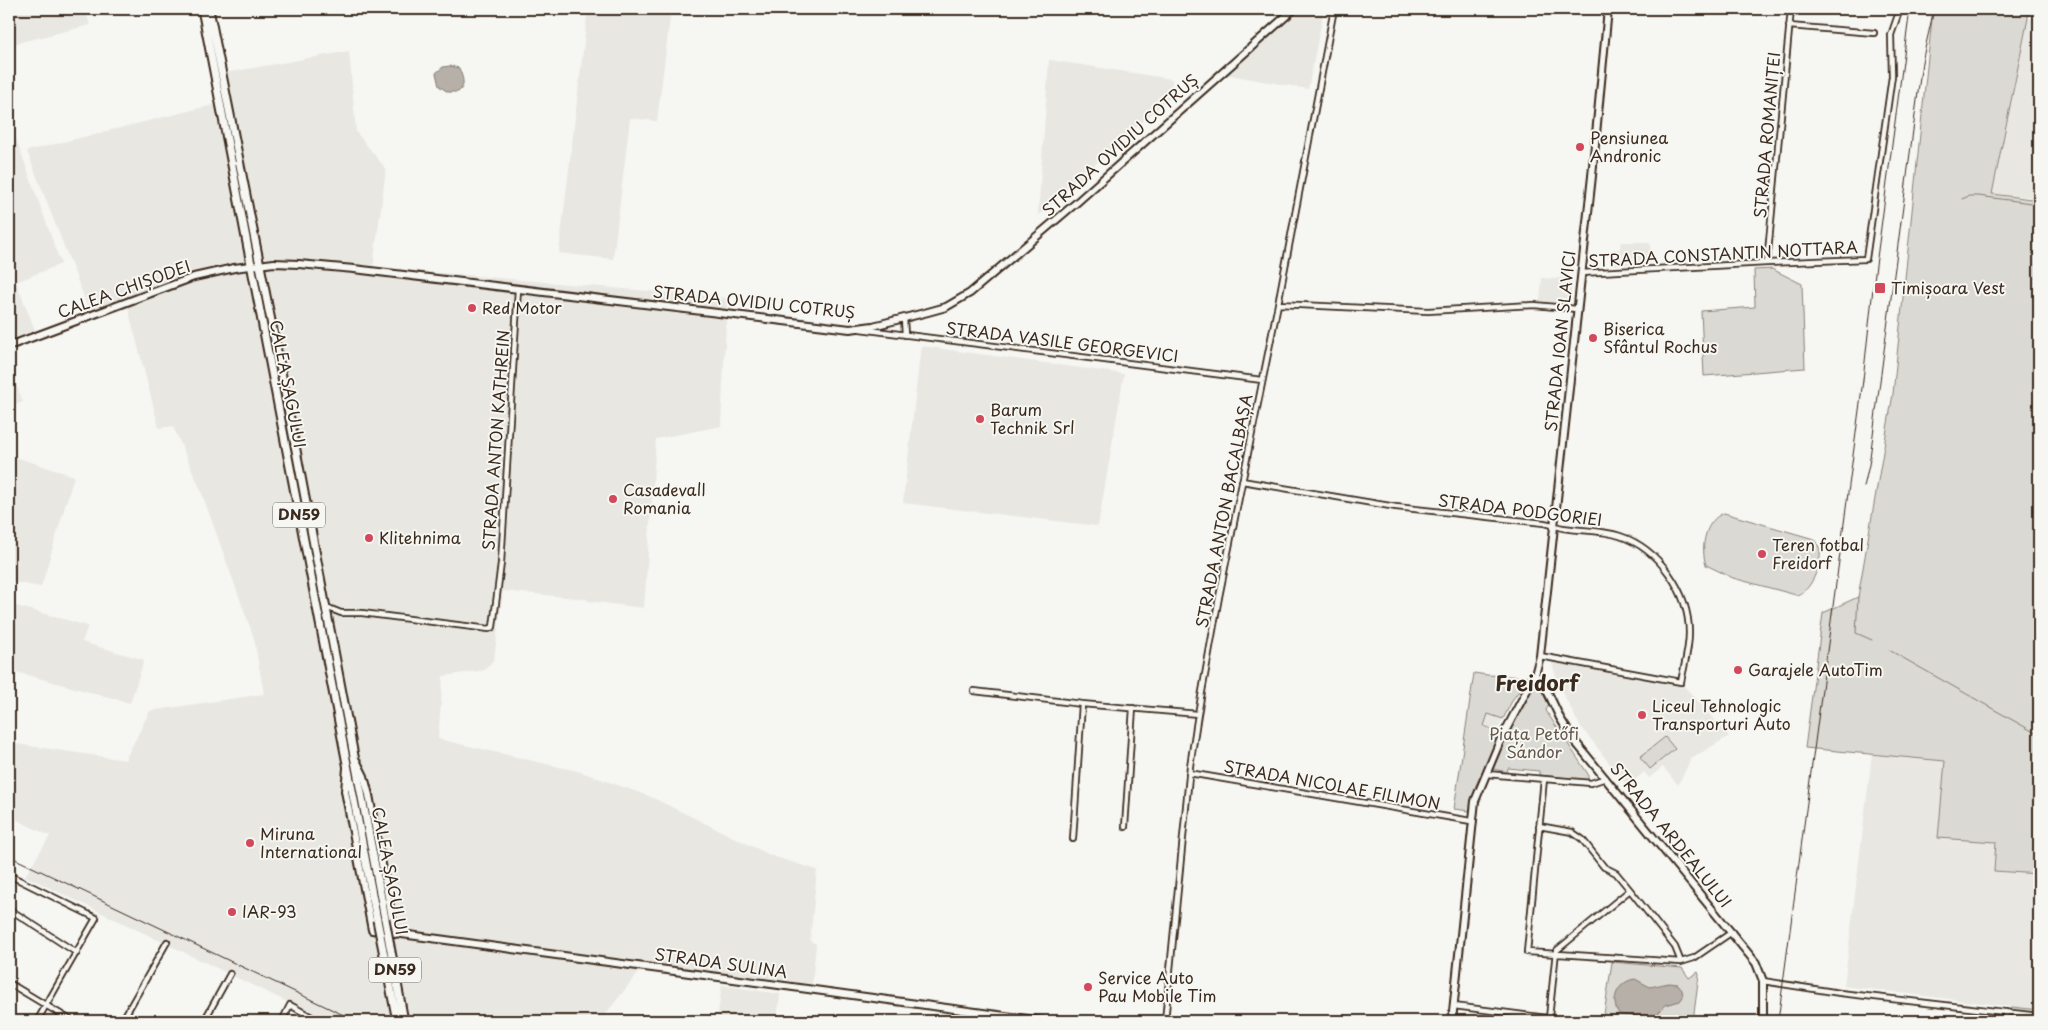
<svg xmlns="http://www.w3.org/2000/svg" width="2048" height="1030" font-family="'Playpen Sans',sans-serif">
<rect width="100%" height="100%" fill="#f6f6f2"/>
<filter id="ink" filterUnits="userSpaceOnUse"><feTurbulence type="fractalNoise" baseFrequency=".02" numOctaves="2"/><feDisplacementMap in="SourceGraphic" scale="10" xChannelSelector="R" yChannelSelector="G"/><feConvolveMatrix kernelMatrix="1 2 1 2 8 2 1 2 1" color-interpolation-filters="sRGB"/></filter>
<g filter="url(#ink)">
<!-- built -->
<path fill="#e8e7e2" d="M 9,9 L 85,9 L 90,25 L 9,45 Z
M 588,9 L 671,9 L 657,121 L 630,118 L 613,259 L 559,253 Z
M 1300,9 L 1324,9 L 1308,89 L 1224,74 Z
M 2028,18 L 2039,20 L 2039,198 L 1992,194 Z
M 349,51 L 356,132 L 386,169 L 373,267 L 727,298 L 721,426 L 656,439 L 644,608 L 588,601 L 587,599 L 503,591 L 494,659 L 485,670 L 443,676 L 438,739 L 581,772 L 651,797 L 772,856 L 817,870 L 810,941 L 816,944 L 812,984 L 646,963 L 600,1021 L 327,1021 L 25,876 L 50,836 L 9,816 L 9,743 L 125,760 L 150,711 L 264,694 L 254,638 L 200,488 L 173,426 L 159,428 L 128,308 L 93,320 L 27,151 L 229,101 L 225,73 Z
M 1049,60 L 1172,79 L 1171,96 L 1038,216 Z
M 9,119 L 61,264 L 16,282 L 35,330 L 9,340 Z
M 1621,242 L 1650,242 L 1651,263 L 1614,265 L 1614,249 L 1620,249 Z
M 1566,277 L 1573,277 L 1569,304 L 1540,302 L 1542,278 L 1554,279 Z
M 921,346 L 1124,374 L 1098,526 L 903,503 Z
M 9,366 L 23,402 L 9,407 Z
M 9,455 L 74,476 L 41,587 L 9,581 Z
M 9,604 L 88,626 L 82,642 L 144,660 L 130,703 L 9,670 Z
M 1551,660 L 1684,686 L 1729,736 L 1691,759 L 1678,785 L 1663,767 L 1649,778 L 1644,772 L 1627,786 L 1579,724 L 1559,686 Z
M 1488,714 L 1503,719 L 1497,731 L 1483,726 Z
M 1872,754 L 1945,761 L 1996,842 L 1994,871 L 2039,874 L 2039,1010 L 1844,986 Z
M 722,985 L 780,994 L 777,1021 L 717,1021 Z"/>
<!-- green -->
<path fill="#dad9d3" stroke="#8a8278" d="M 1933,9 L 2028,9 L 2028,18 L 1992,194 L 2039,200 L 2039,874 L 1994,871 L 1996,842 L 1938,838 L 1945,761 L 1805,748 L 1823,613 L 1858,597 L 1893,394 Z
M 1772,269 L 1802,284 L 1805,368 L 1704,376 L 1701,311 L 1755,307 L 1754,270 Z
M 1724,513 L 1814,539 C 1816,542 1819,546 1820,550 C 1822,564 1810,594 1796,595 L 1733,578 L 1706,565 C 1700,547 1705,520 1724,513 Z
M 1474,673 L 1487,675 L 1529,677 L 1513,699 L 1503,719 L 1488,714 L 1484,726 L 1497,731 L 1499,737 L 1476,785 L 1469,811 L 1454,809 Z
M 1537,687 L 1541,690 L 1549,705 L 1546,710 L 1548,714 L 1588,774 L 1588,780 L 1539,775 L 1539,771 L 1508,768 L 1507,772 L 1493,769 L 1511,726 L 1532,689 Z
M 1665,737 L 1675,749 L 1650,769 L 1640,757 Z
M 1612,962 L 1682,968 L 1689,978 L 1698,972 L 1699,975 L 1693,1021 L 1603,1021 Z
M 2012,1007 L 2039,1010 L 2039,1021 L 2011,1021 Z"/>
<!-- water -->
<path fill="#b6b0a9" stroke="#857a71" d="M 450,66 L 459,68 C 462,76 467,85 458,92 L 448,92 L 439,86 L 436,73 L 443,67 Z
M 1635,979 L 1650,987 L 1669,983 L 1678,984 L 1682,990 L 1683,997 L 1680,1001 L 1666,1005 L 1654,1017 C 1642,1018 1631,1016 1619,1014 C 1609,999 1619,981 1635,979 Z"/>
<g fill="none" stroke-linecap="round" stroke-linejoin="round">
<!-- stream -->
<path stroke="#857a71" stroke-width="1" d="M 1962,199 L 1969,196 L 1978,196 L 2039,204
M 1858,597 L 1856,633 L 1872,640
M 1889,650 L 2039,735"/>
<!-- street casing -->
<g stroke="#3b2a1e" stroke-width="8">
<path id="street" d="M 1789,26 L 1874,33
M 1767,263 L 1791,9
M 1581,273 L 1767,263 L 1866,259 L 1892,76 L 1891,35 L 1900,9
M 1278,304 L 1428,311 L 1534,305 L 1577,309
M 904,318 L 905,335
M 860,329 L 1262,380
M 1242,481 L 1396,507 L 1544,523 C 1551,524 1557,527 1563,528 C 1581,531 1602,530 1620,536 C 1659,549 1689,592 1689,633 C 1689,650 1684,666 1681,682 L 1540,656
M 326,607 L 341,613 L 362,613 L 489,629 L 493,627 L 501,563 L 518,289
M 974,691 L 1082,704 L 1198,714
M 1189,773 L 1471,821
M 1487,774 L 1591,783 L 1606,778
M 1544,779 L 1527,952 L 1681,962 L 1694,958 L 1732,932
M 1539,826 L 1572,832 L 1582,839 L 1604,867 L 1616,873 L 1630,890 L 1675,947 L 1681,962
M 1125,827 L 1133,708
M 1073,839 L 1082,704
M 9,875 L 96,918 L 37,1021
M 9,909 L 77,953
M 1763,981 L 1840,993 L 2039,1016
M 9,983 L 72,1021
M 1454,1006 L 1571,1021
M 1549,1018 L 1556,951 L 1630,890
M 122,1021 L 167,942
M 204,1021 L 230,974
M 282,1021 L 290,1005 L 319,1021
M 1165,1021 L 1190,766 L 1198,714 L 1219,597 L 1278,304 L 1334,9
M 2006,1021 L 2006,1012"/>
</g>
<!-- secondary casing -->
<g stroke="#3b2a1e" stroke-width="10">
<path id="secondary" d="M 9,346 L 194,277 L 234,268 L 274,263 L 299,264 L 354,269 L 850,329 L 873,326 L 928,312 L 946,307 L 970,293 L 1076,203 L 1294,9
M 1535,675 L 1543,682 L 1560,718 L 1573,739 L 1756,963 L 1763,981 L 1763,1021
M 356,760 L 364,776 L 369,795 L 395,934
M 347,768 L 345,791 L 372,930 L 1043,1021
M 1452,1021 L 1475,801 L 1500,741 L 1535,675 L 1540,656 L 1592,176 L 1608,9"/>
</g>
<!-- primary casing -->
<g stroke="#3b2a1e" stroke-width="11">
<path id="primary" d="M 202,9 L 377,920
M 209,9 L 280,366 L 385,919"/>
</g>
<!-- street -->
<use href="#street" stroke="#f6f6f2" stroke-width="4.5"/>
<!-- secondary -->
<use href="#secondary" stroke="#f6f6f2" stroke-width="6"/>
<!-- primary -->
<use href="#primary" stroke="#f6f6f2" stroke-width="7"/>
<!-- rail -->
<path stroke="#3b2a1e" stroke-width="1" d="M 1864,487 L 1869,465 L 1922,62 L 1934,9
M 9,856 L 356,1021
M 1778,1021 L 1863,380 L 1873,288 L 1910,9"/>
<!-- primary-bridge casing -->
<g stroke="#3b2a1e" stroke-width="11" stroke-linecap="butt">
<path id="primary-bridge" d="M 385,919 L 404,1021
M 377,920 L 397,1021"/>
</g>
<!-- primary-bridge -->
<use href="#primary-bridge" stroke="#f6f6f2" stroke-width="7"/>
</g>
</g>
<!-- markers -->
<g fill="#d1495b" stroke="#f6f6f2" stroke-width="2">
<circle cx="1580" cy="147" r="5"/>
<rect x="1874" y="282" width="12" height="12" rx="2.5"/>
<circle cx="472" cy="308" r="5"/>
<circle cx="1593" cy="338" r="5"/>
<circle cx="980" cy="419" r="5"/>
<circle cx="613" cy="499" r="5"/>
<circle cx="369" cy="538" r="5"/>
<circle cx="1762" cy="554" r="5"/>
<circle cx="1738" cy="670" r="5"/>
<circle cx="1642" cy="715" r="5"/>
<circle cx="250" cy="843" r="5"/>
<circle cx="232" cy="912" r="5"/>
<circle cx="1088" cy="987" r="5"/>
</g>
<g text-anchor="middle" stroke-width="4" stroke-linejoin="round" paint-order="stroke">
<!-- shield labels -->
<g fill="#f6f6f2" stroke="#73675e" stroke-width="1">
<rect x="273" y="502.5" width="52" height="25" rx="4"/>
<rect x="369" y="957.5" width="52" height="25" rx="4"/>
</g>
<g font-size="15" font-weight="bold" fill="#3b2a1e">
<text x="299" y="520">DN59</text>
<text x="395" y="975">DN59</text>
</g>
<!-- street labels -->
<g font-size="16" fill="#3b2a1e" stroke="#f6f6f2">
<text transform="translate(1767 135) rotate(-85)" y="6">STRADA ROMANIȚEI</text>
<text transform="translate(1120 145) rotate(-42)" y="6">STRADA OVIDIU COTRUȘ</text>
<text transform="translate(1723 254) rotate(-3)" y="6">STRADA CONSTANTIN NOTTARA</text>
<text transform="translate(124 289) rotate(-20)" y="6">CALEA CHIȘODEI</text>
<text transform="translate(754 302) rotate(6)" y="6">STRADA OVIDIU COTRUȘ</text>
<text transform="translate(1560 341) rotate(-84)" y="6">STRADA IOAN SLAVICI</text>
<text transform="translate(1062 342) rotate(7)" y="6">STRADA VASILE GEORGEVICI</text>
<text transform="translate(288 384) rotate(79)" y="6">CALEA ȘAGULUI</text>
<text transform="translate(496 440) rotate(-86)" y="6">STRADA ANTON KATHREIN</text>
<text transform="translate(1520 510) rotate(7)" y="6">STRADA PODGORIEI</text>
<text transform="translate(1224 511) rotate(-79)" y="6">STRADA ANTON BACALBAȘA</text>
<text transform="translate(1332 785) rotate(10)" y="6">STRADA NICOLAE FILIMON</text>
<text transform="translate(1671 835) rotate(51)" y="6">STRADA ARDEALULUI</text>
<text transform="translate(390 871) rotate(79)" y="6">CALEA ȘAGULUI</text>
<text transform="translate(721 963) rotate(8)" y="6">STRADA SULINA</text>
</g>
<!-- poi labels -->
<g font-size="16" fill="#3b2a1e" stroke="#f6f6f2" text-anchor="start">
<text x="1590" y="144">Pensiunea<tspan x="1590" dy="18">Andronic</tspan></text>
<text x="1891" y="294">Timișoara Vest</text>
<text x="482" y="314">Red Motor</text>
<text x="1603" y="335">Biserica<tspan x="1603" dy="18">Sfântul Rochus</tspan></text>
<text x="990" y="416">Barum<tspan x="990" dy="18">Technik Srl</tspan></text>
<text x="623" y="496">Casadevall<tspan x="623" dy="18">Romania</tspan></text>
<text x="379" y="544">Klitehnima</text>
<text x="1772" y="551">Teren fotbal<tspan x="1772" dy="18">Freidorf</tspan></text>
<text x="1748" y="676">Garajele AutoTim</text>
<text x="1652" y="712">Liceul Tehnologic<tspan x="1652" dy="18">Transporturi Auto</tspan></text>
<text x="260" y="840">Miruna<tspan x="260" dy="18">International</tspan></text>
<text x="242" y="918">IAR-93</text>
<text x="1098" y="984">Service Auto<tspan x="1098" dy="18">Pau Mobile Tim</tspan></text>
</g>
<!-- park labels -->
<g font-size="16" fill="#63564b" stroke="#f6f6f2">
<text x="1534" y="740">Piața Petőfi<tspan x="1534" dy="18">Sándor</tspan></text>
</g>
<!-- district labels -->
<g font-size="21" font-weight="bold" fill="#3b2a1e" stroke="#f6f6f2">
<text x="1537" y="691">Freidorf</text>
</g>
</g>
<!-- margin -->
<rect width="2048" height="1030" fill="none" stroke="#f6f6f2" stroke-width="30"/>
<rect x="15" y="15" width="2018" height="1000" fill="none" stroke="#3b2a1e" stroke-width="2" filter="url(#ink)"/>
</svg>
